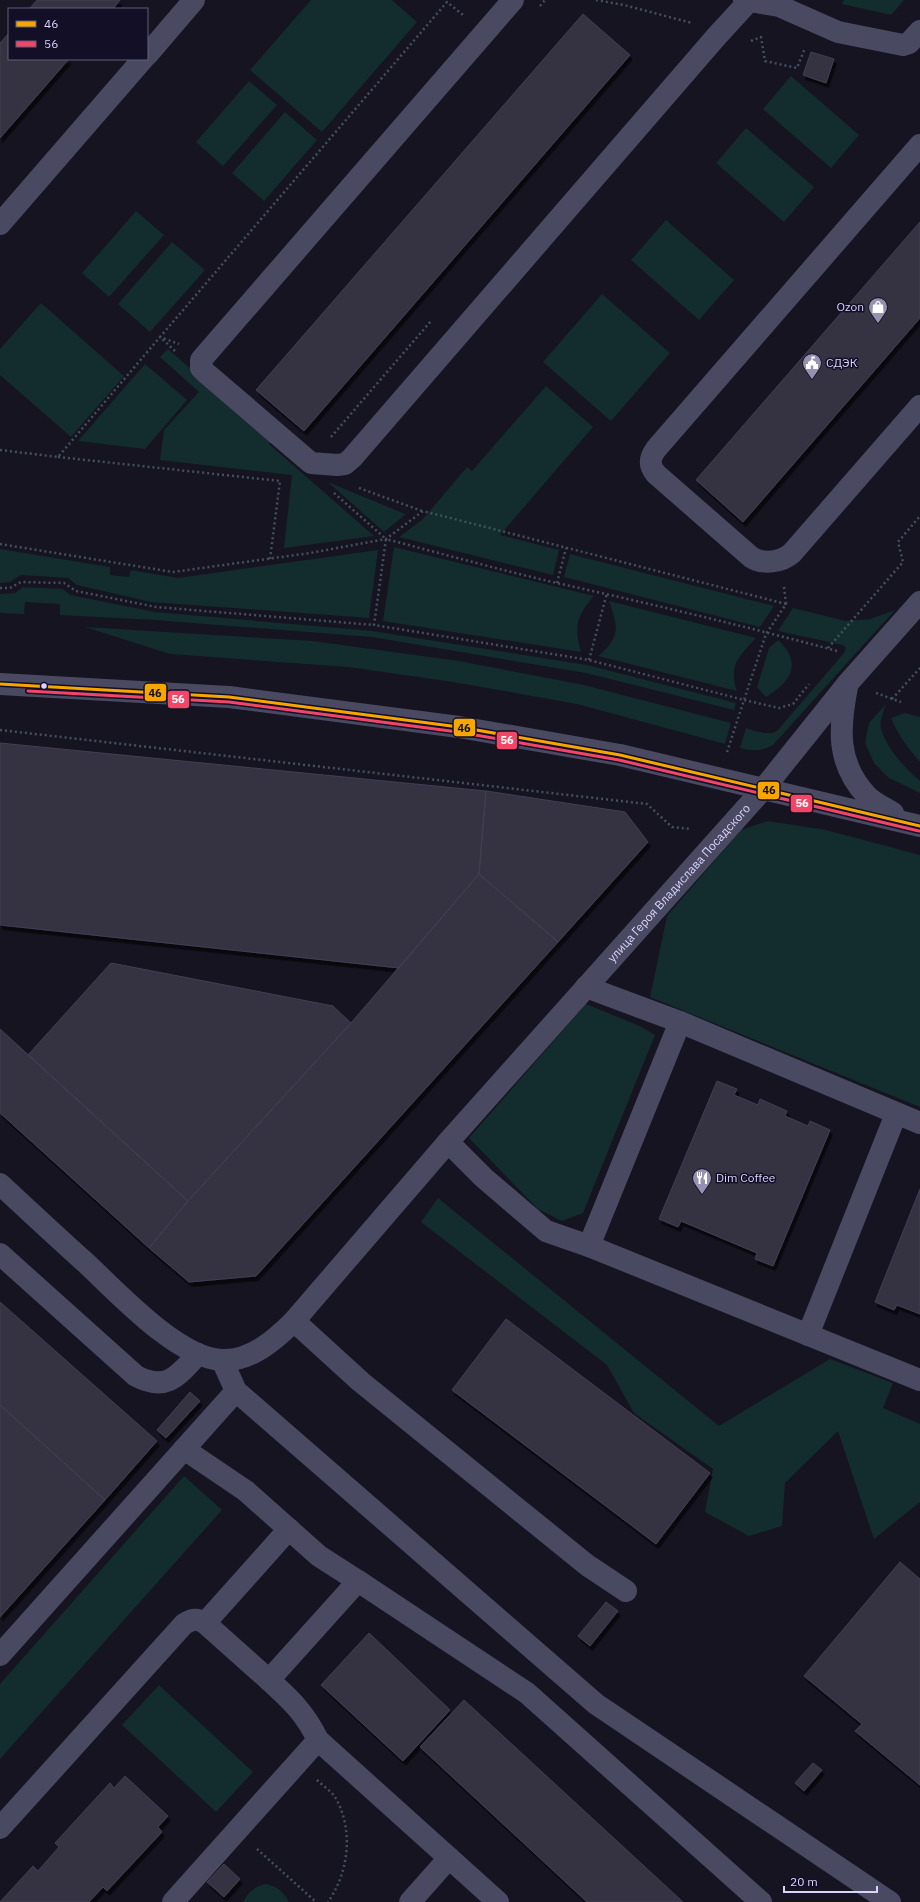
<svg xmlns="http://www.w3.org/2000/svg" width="920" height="1902" font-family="'IBM Plex Sans',sans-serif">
<defs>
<filter id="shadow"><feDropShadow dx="2.5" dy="4.5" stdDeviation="0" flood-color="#0009"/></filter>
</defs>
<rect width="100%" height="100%" fill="#161421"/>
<!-- green -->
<path fill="#132c2d" d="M 311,0 L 392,0 L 417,22 L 322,132 L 250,70 Z
M 844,0 L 904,0 L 891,15 L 842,4 Z
M 791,76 L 859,135 L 831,168 L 763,109 Z
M 249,81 L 277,105 L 223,166 L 196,142 Z
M 285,112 L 317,140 L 264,201 L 232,173 Z
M 746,128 L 814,187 L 784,222 L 716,163 Z
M 136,211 L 164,235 L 109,297 L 82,273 Z
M 666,220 L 734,280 L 699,320 L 631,260 Z
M 172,242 L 205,270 L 150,332 L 118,304 Z
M 602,294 L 670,353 L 611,421 L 543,362 Z
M 41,303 L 124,376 L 71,437 L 0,375 L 0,349 Z
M 168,349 L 273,441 L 269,444 L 374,536 L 284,548 L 292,475 L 160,460 L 164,430 L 199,392 L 160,357 Z
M 145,364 L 187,400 L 145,449 L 78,441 Z
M 546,386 L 593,427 L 500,535 L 559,550 L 553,575 L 399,537 L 423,519 L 467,467 L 472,471 Z
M 328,482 L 405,514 L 406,514 L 384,532 Z
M 394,547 L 594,596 C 576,616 574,627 581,652 L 383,621 Z
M 0,549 L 110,567 L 110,575 L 129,577 L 131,570 L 178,578 L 378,550 L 369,618 L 151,602 L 77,585 L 68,578 L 21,575 L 10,582 L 0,583 Z
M 570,554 L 774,606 L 760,627 L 564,577 Z
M 23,587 L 63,589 L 70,595 L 155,612 L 372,631 L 587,665 L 736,703 L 734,710 L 586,673 L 372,637 L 155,620 L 60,615 L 60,604 L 25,602 L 24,614 L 0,613 L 0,594 L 15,593 Z
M 609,601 L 756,638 C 739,656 728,665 737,691 L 598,656 C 621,637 618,627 609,601 Z
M 793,608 L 846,621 L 870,619 L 895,610 L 773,745 C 761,752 753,751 740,748 L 746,728 C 755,731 768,736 777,731 L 844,653 L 846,648 L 843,645 L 778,631 Z
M 85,627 L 313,641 L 459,661 L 584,685 L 731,723 L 725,744 L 577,704 L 453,682 L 348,667 L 170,654 Z
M 778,640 C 803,663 791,682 766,697 L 757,687 L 769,648 Z
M 886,704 C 884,710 879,722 881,728 C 886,748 905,768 920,781 L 920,793 L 889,778 L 874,763 L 865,743 L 869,723 Z
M 905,713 L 920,717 L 920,762 C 908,748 898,735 891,718 Z
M 768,821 L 826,830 L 920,855 L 920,1107 L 650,997 L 667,916 L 741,830 Z
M 586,1004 L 642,1027 L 655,1035 L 583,1213 L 562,1221 L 538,1209 L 469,1138 Z
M 438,1198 L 719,1426 L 830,1359 L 893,1383 L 883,1408 L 920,1424 L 920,1502 L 874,1539 L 838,1431 L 785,1483 L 782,1526 L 749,1536 L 705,1512 L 713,1469 L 634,1413 L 607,1365 L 421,1222 Z
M 184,1476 L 222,1510 L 0,1759 L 0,1684 Z
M 159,1685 L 253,1772 L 216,1812 L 122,1725 Z
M 266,1884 C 278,1887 283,1891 289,1902 L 243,1902 C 249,1891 254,1887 266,1884 Z"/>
<!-- building -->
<path fill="#343243" stroke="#433f54" filter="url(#shadow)" d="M 37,0 L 120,0 L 113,9 L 29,9 Z
M 583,14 L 630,55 L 304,431 L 256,390 Z
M 9,33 L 9,59 L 69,59 L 0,138 L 0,43 Z
M 811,52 L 834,59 L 826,83 L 803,75 Z
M 920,222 L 920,318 L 743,522 L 696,480 Z
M 0,743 L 486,791 L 479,874 L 399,968 L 0,925 Z
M 486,791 L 625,812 L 648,842 L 558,942 L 479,874 Z
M 479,874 L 558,942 L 256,1276 L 189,1282 L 149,1248 L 188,1201 L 351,1023 Z
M 111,963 L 333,1006 L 351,1023 L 188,1201 L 28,1055 Z
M 0,1029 L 188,1201 L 149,1248 L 0,1113 Z
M 717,1081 L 737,1089 L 734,1095 L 758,1105 L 760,1099 L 787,1111 L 785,1116 L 808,1126 L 810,1121 L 830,1130 L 773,1266 L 755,1259 L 757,1253 L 681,1221 L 678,1227 L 659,1219 Z
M 920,1189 L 920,1314 L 897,1305 L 894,1310 L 875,1302 Z
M 0,1302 L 157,1441 L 105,1500 L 0,1405 Z
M 506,1319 L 710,1473 L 656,1544 L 452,1390 Z
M 190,1392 L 200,1401 L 166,1438 L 157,1430 Z
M 0,1405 L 105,1500 L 0,1617 Z
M 900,1562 L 920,1579 L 920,1785 L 855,1731 L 862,1724 L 804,1676 Z
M 606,1602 L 618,1611 L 590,1646 L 578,1636 Z
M 369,1633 L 450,1710 L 403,1761 L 321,1685 Z
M 464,1700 L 683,1902 L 587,1902 L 420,1747 Z
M 813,1763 L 822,1770 L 804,1791 L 795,1783 Z
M 125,1776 L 168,1816 L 158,1827 L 162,1832 L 107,1891 L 103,1887 L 89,1902 L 0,1902 L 33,1866 L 38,1871 L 59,1847 L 55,1843 L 110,1783 L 114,1788 Z
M 224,1864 L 240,1879 L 224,1897 L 207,1882 Z"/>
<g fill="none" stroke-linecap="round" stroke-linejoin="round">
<!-- path -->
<path stroke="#44505f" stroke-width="2.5" stroke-dasharray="2 3" stroke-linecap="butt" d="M 596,0 L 624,5 L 692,23
M 540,6 L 545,0
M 751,41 L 761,37 L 765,61 L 797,68 L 805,48
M 175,351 L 160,337 L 447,2 L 463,15
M 331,437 L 431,321
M 0,450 L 58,457 L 160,337 L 179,344
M 58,457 L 280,481 L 270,559
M 359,488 L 422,511
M 334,493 L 386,539
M 0,544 L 173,572 L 310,553 L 386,539 L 423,511 L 786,604 L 766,634 L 744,700 L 589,660 L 374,625 L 386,539 C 443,554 500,570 557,583 C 651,604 745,626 837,651 L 836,653
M 557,583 L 566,548
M 784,587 L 786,604
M 0,588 L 10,588 L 21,582 L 64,583 L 76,591 L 156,607 L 374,625
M 828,648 L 903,562 L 898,542 L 920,516
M 589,660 L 607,593
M 876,693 L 901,702
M 892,699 L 920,668
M 0,730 L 647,804 L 672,827 L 691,829
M 727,752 L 744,700 L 779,708 L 793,704 L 809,684
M 317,1780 C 322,1785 331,1791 335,1797 C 354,1829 349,1872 328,1902
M 257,1849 L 316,1902"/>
<!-- minor -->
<g stroke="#4a4962" stroke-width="22">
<path d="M 513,0 L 201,360 L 201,368 L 206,373 L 311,463 L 337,465 L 345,464 L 352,458 L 716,37 L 749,1"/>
<path d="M 744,0 L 779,6 L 838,32 L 903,45 L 909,43 L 920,31"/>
<path d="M 147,55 L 194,0"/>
<path d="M 920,145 L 656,449 C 649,459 649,465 656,474 L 751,557 C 763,565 782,562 792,553 L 920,406"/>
<path d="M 0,224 L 143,59"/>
<path d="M 0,684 L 229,697 L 459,727 L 620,755 L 920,826"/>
<path d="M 847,687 C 839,728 836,763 867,796 C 874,803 885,808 893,813"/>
<path d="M 586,987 L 680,1022 L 920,1123"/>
<path d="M 448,1142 L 484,1178 L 546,1231 L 589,1246 L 920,1380"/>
<path id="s1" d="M 0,1184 C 29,1211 58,1238 87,1264 C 119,1294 177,1357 221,1360 C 250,1362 275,1340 294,1321 L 448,1142 L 764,788 L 849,682 L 920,602"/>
<path d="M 589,1246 L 680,1022"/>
<path d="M 0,1254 L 136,1376 C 167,1392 178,1376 198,1354"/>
<path d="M 294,1321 L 361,1382 L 587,1565 L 626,1591"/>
<path d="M 808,1335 L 896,1114"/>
<path d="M 222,1360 L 236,1391 L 596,1704 L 890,1902"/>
<path d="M 184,1449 L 246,1491 L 319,1556 L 358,1581"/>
<path d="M 205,1623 L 289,1529"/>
<path d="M 0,1655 L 236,1391"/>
<path d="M 0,1828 L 184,1624 C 192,1619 197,1618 205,1623 L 269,1680"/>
<path d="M 173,1902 L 318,1740"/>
<path d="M 410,1902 L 449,1858"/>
<path d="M 498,1902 L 318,1740 C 305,1713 291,1700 269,1680 L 358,1581 L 527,1693 L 761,1902"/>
</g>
<!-- bus-1 casing -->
<g stroke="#130f26" stroke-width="6">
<path id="bus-1" d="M 0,684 L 229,697 L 459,727 L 620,755 L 920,826"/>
</g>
<!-- bus-2 casing -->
<g stroke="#130f26" stroke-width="6">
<path id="bus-2" d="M 28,691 L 229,702 L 458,732 L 619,760 L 919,831"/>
</g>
<!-- bus-1 -->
<use href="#bus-1" stroke="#f7a600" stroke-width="3"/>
<!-- bus-2 -->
<use href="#bus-2" stroke="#f34667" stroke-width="3"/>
</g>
<!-- icons -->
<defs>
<g id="shop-pin" transform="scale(1)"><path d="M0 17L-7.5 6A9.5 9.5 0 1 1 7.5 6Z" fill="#9591b1" stroke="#130f26"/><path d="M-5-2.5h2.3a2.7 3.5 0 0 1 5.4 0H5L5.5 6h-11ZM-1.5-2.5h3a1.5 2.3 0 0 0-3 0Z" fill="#fff"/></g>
<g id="civic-pin" transform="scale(1)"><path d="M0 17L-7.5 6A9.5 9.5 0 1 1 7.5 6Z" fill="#9591b1" stroke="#130f26"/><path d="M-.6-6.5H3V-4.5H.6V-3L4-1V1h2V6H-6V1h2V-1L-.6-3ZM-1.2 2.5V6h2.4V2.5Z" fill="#fff"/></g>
<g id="restaurant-pin" transform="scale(1)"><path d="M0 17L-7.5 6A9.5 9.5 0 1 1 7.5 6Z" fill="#9591b1" stroke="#130f26"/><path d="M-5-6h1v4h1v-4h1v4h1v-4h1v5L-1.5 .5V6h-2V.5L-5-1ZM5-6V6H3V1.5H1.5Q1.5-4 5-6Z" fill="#fff"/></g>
</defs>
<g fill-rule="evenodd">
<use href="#shop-pin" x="878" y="307"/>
<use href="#civic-pin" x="812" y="363"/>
<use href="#restaurant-pin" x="702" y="1178"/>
</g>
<!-- markers -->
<circle fill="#d9d4ff" stroke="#130f26" stroke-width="1.5" cx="44" cy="686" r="3.5"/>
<g text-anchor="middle" stroke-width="3" stroke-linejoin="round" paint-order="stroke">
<!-- poi labels -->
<g font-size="12" fill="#d9d4ff" stroke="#130f26" text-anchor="start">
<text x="864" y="311" text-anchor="end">Ozon</text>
<text x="826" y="367">СДЭК</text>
<text x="716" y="1182">Dim Coffee</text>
</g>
<!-- street labels -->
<g font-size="12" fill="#d9d4ff" stroke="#130f26">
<text dy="4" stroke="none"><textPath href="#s1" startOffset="954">улица Героя Владислава Посадского</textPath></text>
</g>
</g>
<g stroke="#130f26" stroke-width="1.5">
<rect x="144" y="683" width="23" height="19" rx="4" fill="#f7a600"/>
<rect x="167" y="690" width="23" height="19" rx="4" fill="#f34667"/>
<rect x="453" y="718" width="23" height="19" rx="4" fill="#f7a600"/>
<rect x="496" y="731" width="22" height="19" rx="4" fill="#f34667"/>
<rect x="757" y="781" width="23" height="19" rx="4" fill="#f7a600"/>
<rect x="790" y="794" width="23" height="19" rx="4" fill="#f34667"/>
</g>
<g font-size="11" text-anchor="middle" font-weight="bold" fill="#fff">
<text x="178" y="703">56</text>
<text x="507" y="744">56</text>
<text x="802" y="807">56</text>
</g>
<g font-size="11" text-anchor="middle" font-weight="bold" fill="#111">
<text x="155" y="697">46</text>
<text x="464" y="732">46</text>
<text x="769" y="794">46</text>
</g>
<!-- legend -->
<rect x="8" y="8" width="140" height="52" fill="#130f26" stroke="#625e7d"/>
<rect x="16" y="21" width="20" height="6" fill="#f7a600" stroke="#625e7d"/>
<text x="44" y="28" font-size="12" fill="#d9d4ff">46</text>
<rect x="16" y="41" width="20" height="6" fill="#f34667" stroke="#625e7d"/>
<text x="44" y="48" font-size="12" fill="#d9d4ff">56</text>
<!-- scale -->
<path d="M784 1886v6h93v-6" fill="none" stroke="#d9d4ff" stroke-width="2"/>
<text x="790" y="1886" font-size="12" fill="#d9d4ff" stroke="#130f26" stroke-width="3" paint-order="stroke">20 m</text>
</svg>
